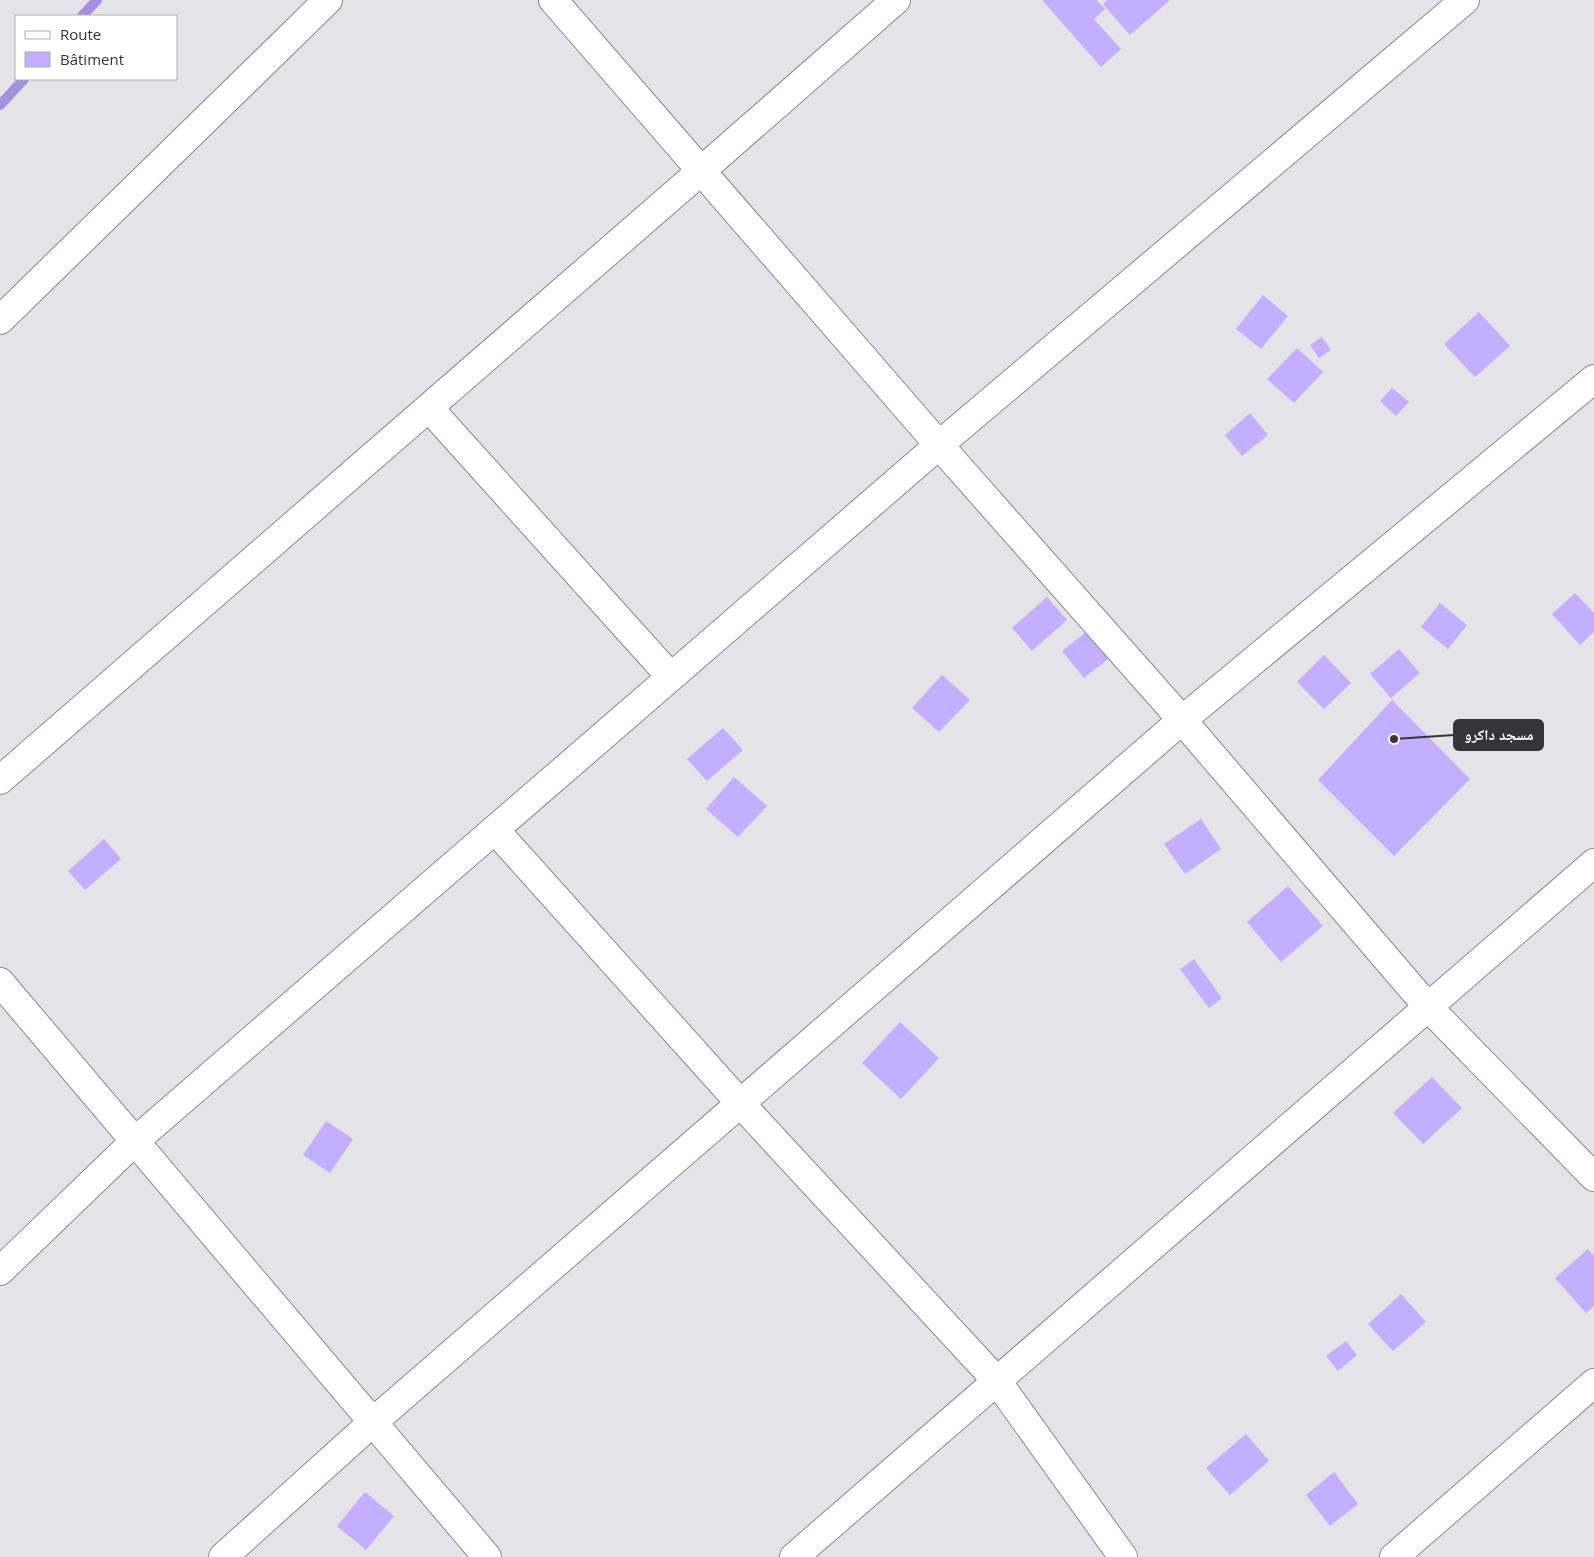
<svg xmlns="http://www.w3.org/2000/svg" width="1594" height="1557" font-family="'Open Sans','Noto Naskh Arabic',sans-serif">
<rect width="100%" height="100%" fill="#e4e3e7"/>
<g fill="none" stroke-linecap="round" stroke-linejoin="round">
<!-- stream -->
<path stroke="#a690de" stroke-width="10" d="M 82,16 L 97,0
M 0,105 L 24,79"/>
</g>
<!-- building -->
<path fill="#c4aeff" d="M 1042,0 L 1097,0 L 1105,9 L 1094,19 L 1121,49 L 1101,67 Z
M 1108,0 L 1170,0 L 1130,35 L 1103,4 Z
M 1263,295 L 1288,316 L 1261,349 L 1236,329 Z
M 1479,312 L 1510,346 L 1475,377 L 1444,344 Z
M 1322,337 L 1331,350 L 1319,358 L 1310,345 Z
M 1297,348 L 1323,372 L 1294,403 L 1267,379 Z
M 1392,388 L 1409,402 L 1396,416 L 1380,401 Z
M 1250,413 L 1268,435 L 1242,456 L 1225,435 Z
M 1575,593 L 1594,613 L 1594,632 L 1580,645 L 1552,614 Z
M 1047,597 L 1067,620 L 1032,651 L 1012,628 Z
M 1440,603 L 1467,625 L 1448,649 L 1421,627 Z
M 1090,629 L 1112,656 L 1084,678 L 1062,651 Z
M 1399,649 L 1420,673 L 1391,698 L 1370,674 Z
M 1324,655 L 1351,683 L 1324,709 L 1297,682 Z
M 942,675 L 970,700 L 939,732 L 912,708 Z
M 1392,700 L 1470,779 L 1394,856 L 1318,780 Z
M 723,728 L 743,750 L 707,781 L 687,759 Z
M 734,777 L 767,806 L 738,837 L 706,809 Z
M 1201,819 L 1221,849 L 1185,874 L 1164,844 Z
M 104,839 L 121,859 L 85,890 L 68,871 Z
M 1288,886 L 1323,926 L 1281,962 L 1247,922 Z
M 1194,959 L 1222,998 L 1209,1008 L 1180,969 Z
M 900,1022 L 939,1058 L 901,1099 L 862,1063 Z
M 1432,1077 L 1462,1108 L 1423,1144 L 1393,1113 Z
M 326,1121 L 353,1139 L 330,1173 L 303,1155 Z
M 1588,1249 L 1594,1256 L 1594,1306 L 1586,1313 L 1555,1278 Z
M 1401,1294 L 1426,1322 L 1393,1351 L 1368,1324 Z
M 1346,1341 L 1357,1355 L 1338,1371 L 1326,1356 Z
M 1246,1434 L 1269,1461 L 1230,1495 L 1206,1468 Z
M 1334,1472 L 1358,1504 L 1330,1526 L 1306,1495 Z
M 365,1492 L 394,1516 L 366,1550 L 337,1526 Z"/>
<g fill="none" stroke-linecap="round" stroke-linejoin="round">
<!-- minor casing -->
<g stroke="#8b8a8e" stroke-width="30">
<path id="minor" d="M 553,0 L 939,445 L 1182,720 L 1428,1007 L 1594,1177
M 0,320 L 328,0
M 429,408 L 671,677
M 0,780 L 701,171 L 896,0
M 495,830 L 740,1103 L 997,1381 L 1123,1557
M 0,982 L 487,1557
M 0,1271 L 135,1141 L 939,445 L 1465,0
M 223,1557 L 373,1422 L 1182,720 L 1594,379
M 794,1557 L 1594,863
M 1394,1557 L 1594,1383"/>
</g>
<!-- minor -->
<use href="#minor" stroke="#fff" stroke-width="28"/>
</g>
<!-- callouts -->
<path fill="none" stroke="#353436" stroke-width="2" d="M1394 739L1454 735"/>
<circle fill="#353436" stroke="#fff" stroke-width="2" cx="1394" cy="739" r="5"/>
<rect fill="#353436" stroke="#353436" stroke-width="2" x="1454" y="720" width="89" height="30" rx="5"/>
<g font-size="15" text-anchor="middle" font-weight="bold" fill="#fff">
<text x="1499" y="740">مسجد داكرو</text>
</g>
<!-- legend -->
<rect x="15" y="15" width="162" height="65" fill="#ffffff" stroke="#aeaeaf"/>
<rect x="25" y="31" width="25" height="8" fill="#ffffff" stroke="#aeaeaf"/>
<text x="60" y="40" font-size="15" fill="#353436">Route</text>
<rect x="25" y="52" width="25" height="15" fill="#c4aeff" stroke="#aeaeaf"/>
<text x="60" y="65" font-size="15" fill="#353436">Bâtiment</text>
</svg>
